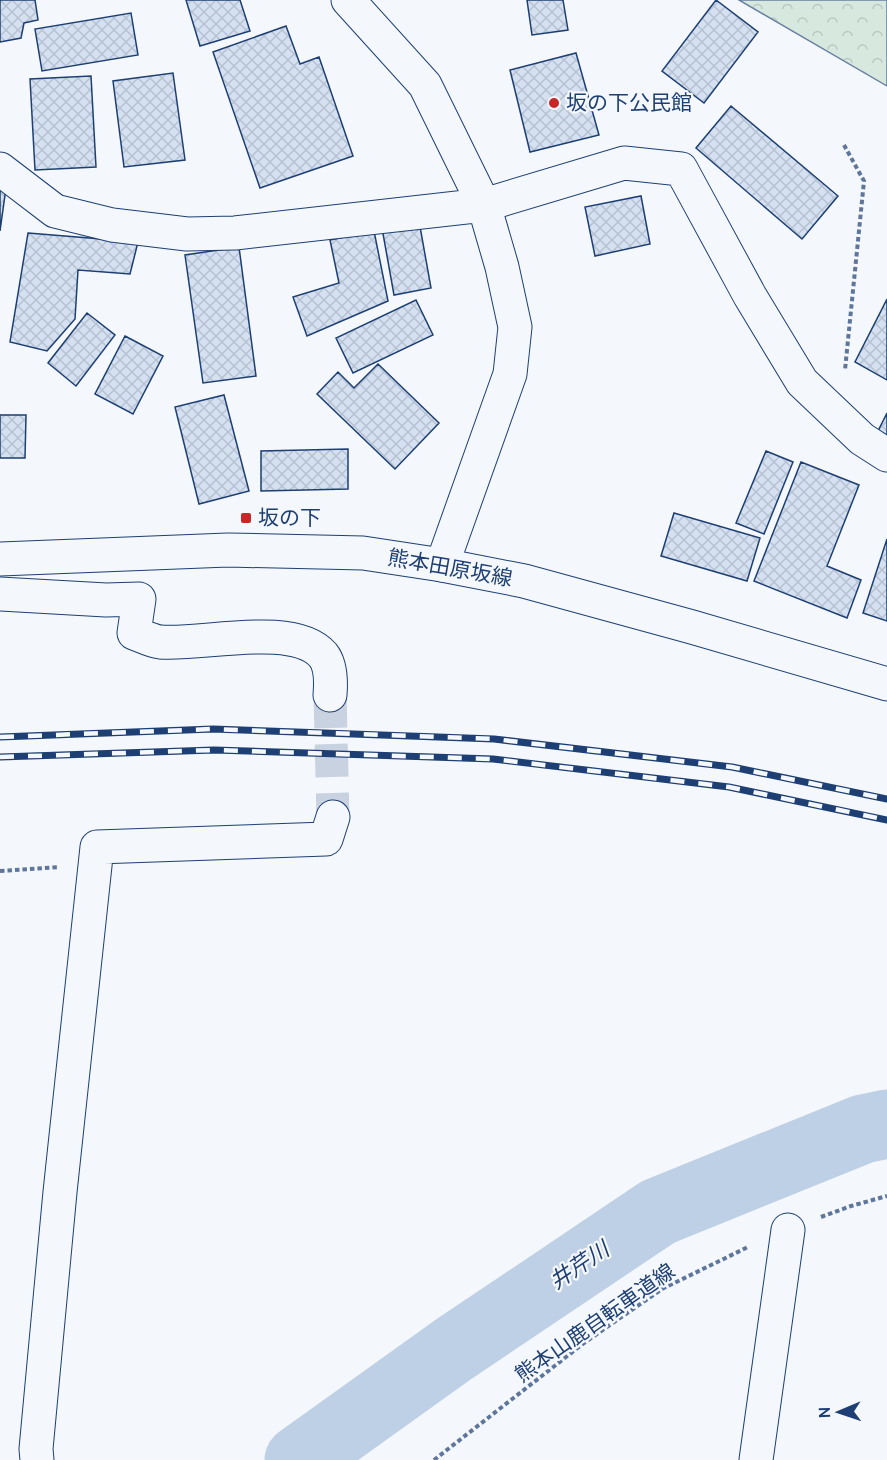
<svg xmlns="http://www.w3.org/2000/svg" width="887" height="1460" font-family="Cabin,'Noto Sans JP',sans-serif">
<defs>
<pattern id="forest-crowns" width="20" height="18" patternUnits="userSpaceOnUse" patternTransform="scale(1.5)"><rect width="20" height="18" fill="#d7e8df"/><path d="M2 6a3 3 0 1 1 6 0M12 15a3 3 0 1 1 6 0" fill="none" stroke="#b8c8c3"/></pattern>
<pattern id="building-cross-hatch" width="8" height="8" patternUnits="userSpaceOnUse" patternTransform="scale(1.5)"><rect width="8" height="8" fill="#d5e0f0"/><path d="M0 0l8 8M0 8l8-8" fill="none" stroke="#b6c1d1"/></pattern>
</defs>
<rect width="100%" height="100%" fill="#f4f7fb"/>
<!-- forest -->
<path fill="url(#forest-crowns)" stroke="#687fa3" stroke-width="1.5" d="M 739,0 L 887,0 L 887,86 Z"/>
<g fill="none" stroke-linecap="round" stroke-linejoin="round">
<!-- river -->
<path stroke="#bed0e5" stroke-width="69" d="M 299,1460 L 454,1349 L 658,1212 L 863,1129 L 887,1124"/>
</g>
<!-- building -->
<path fill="url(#building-cross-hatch)" stroke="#1d3f73" stroke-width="1.5" d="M 0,0 L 35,0 L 38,20 L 24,23 L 21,38 L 0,42 Z
M 186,0 L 240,0 L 250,31 L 200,46 Z
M 527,0 L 563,0 L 568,30 L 532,35 Z
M 716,0 L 758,32 L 704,103 L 662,71 Z
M 131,13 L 138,55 L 42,71 L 35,29 Z
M 286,26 L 300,64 L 319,57 L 353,156 L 260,188 L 213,52 Z
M 576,53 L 599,135 L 530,152 L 510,70 Z
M 173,73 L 185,160 L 124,167 L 113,81 Z
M 91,76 L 96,167 L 35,170 L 30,79 Z
M 731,106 L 838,196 L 802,239 L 696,148 Z
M 0,188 L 6,188 L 0,231 Z
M 641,196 L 650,244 L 595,256 L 585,207 Z
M 419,221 L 431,288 L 394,295 L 382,228 Z
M 374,231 L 388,301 L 307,336 L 293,297 L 339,283 L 330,240 Z
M 28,233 L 138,242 L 130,274 L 78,270 L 75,319 L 47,351 L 10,342 Z
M 239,247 L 256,376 L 203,383 L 185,255 Z
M 887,299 L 887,380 L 855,362 Z
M 416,300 L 433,335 L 353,373 L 336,338 Z
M 87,313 L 115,335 L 76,386 L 48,363 Z
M 125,336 L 163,356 L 133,414 L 95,394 Z
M 378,364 L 439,423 L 395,469 L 317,394 L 338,372 L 354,388 Z
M 224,395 L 249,491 L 199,504 L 175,407 Z
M 887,413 L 887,440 L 876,435 Z
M 0,415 L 26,415 L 25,458 L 0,458 Z
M 348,449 L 348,489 L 261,491 L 261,451 Z
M 766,451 L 793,462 L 764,534 L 736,523 Z
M 801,462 L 859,485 L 827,566 L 861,580 L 847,618 L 754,581 Z
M 674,513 L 760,538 L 747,581 L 661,556 Z
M 887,539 L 887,621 L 863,613 Z"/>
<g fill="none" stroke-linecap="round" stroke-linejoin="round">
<!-- minor-tunnel -->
<path stroke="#c9d2e0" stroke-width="33" stroke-dasharray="33 16" stroke-linecap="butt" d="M 330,695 L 333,817"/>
<!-- minor casing -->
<g stroke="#1d3f73" stroke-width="35">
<path id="minor" d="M 348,0 L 425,85 L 484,205 L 502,267 L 515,327 L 510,374 L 442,565
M 0,169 L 55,211 L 112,225 L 187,234 L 235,233 L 484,205 L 624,163 L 681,169 L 750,296 L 802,382 L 862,439 L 887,455
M 0,594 L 106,600 L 139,599 L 134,633 C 142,636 152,641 160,642 C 201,646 293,621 323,655 C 331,665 331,683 330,695
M 37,1460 L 36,1449 L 60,1192 L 97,847 L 326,839 L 333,817
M 756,1460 L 788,1230"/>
</g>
<!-- primary casing -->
<g stroke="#1d3f73" stroke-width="35">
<path id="primary" d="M 0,559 L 228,550 L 363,553 L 442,565 L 524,581 L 692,627 L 887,684"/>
</g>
<!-- path -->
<path stroke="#5e769c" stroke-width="4" stroke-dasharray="4.5 3" stroke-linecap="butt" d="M 844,145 L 864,181 L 845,370
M 0,871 L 59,867
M 821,1217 L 851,1206 L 887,1196
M 434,1460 L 584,1343 L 662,1289 L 748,1247"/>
<!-- minor -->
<use href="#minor" stroke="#f4f7fb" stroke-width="33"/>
<!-- primary -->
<use href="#primary" stroke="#f4f7fb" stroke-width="33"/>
<!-- rail casing -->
<g stroke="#1d3f73" stroke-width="7">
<path id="rail" d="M 0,737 L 213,729 L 494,739 L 732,767 L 887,799
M 0,757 L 214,750 L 493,759 L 729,787 L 887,820"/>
</g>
<!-- rail -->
<use href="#rail" stroke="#f4f7fb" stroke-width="4.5" stroke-dasharray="14" stroke-linecap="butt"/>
</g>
<!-- markers -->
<g fill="#c62828" stroke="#f4f7fb" stroke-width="2">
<circle cx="554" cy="103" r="6"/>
<rect x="240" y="512" width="12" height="12" rx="3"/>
</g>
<g text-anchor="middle" stroke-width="4.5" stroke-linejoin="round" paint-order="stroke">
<!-- poi labels -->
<g font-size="21" fill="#1d3f73" stroke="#f4f7fb" text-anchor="start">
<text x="566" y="110">坂の下公民館</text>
<text x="258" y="525">坂の下</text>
</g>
<!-- street labels -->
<g font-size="21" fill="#1d3f73" stroke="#f4f7fb">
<text transform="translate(450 568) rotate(10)" y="7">熊本田原坂線</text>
<text transform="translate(595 1323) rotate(-35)" y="7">熊本山鹿自転車道線</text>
</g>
<!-- water labels -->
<g font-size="22" font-style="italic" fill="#1d3f73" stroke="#f4f7fb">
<text transform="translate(579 1265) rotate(-34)" y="8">井芹川</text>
</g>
</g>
<!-- north arrow -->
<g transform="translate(839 1412) rotate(268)" stroke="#f4f7fb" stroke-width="4.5" paint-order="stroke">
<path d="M0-4.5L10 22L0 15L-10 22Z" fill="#1d3f73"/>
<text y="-9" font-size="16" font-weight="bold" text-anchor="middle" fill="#1d3f73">N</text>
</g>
</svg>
